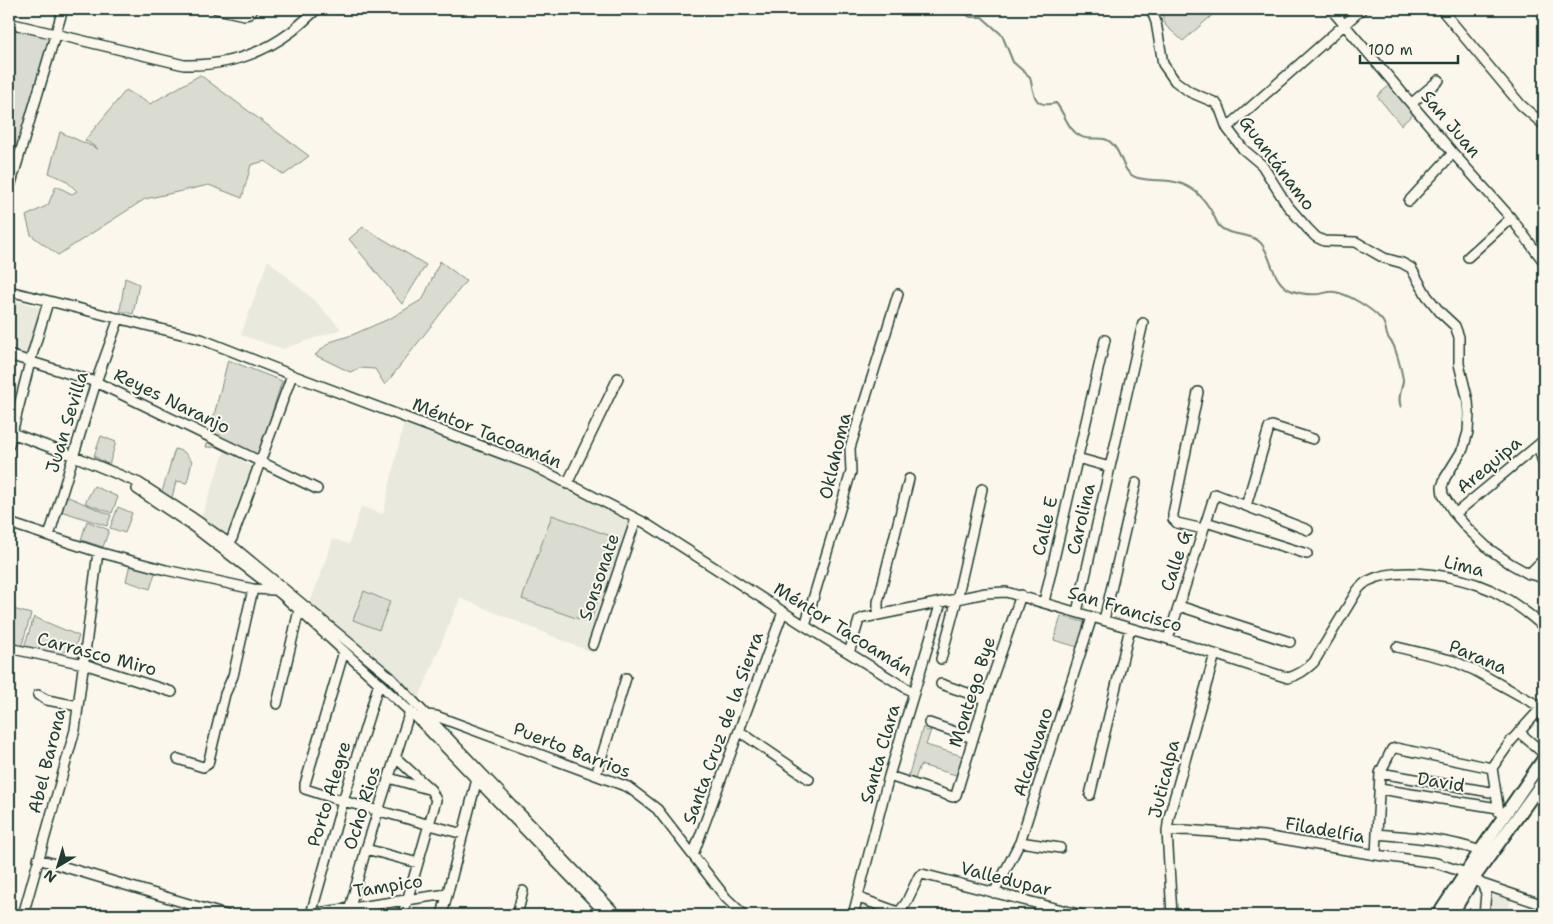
<svg xmlns="http://www.w3.org/2000/svg" width="1553" height="924" font-family="'Shantell Sans',sans-serif">
<rect width="100%" height="100%" fill="#fbf7ec"/>
<filter id="ink" filterUnits="userSpaceOnUse"><feTurbulence type="fractalNoise" baseFrequency=".02" numOctaves="2"/><feDisplacementMap in="SourceGraphic" scale="10" xChannelSelector="R" yChannelSelector="G"/><feConvolveMatrix kernelMatrix="1 2 1 2 8 2 1 2 1" color-interpolation-filters="sRGB"/></filter>
<g filter="url(#ink)">
<!-- built -->
<path fill="#eae9de" d="M 268,260 L 315,301 L 341,329 L 283,349 L 241,335 Z
M 9,298 L 41,308 L 28,357 L 9,352 L 9,324 L 11,316 L 9,315 Z
M 405,418 L 532,465 L 643,523 L 593,653 L 460,598 L 418,700 L 310,603 L 333,539 L 349,544 L 361,506 L 383,514 Z
M 225,450 L 252,467 L 228,537 L 201,518 Z
M 1493,895 L 1511,899 L 1507,915 L 1488,915 Z"/>
<!-- green -->
<path fill="#dbdcd1" stroke="#7d8c82" d="M 1160,9 L 1219,9 L 1183,41 L 1166,26 Z
M 9,26 L 51,38 L 19,154 L 9,151 Z
M 200,75 L 309,156 L 284,175 L 265,161 L 251,165 L 242,198 L 209,185 L 145,199 L 58,255 L 31,235 L 26,216 L 48,205 L 56,186 L 72,194 L 77,191 L 65,180 L 49,173 L 60,132 L 98,149 L 85,140 L 126,90 L 150,104 Z
M 1391,84 L 1416,112 L 1401,125 L 1377,96 Z
M 363,227 L 426,265 L 402,304 L 349,239 Z
M 440,261 L 466,281 L 385,385 L 375,369 L 360,368 L 350,372 L 315,355 L 330,342 L 352,335 L 391,318 L 423,299 Z
M 125,278 L 139,284 L 133,314 L 120,311 Z
M 228,360 L 282,381 L 257,460 L 234,448 L 206,447 Z
M 101,436 L 116,442 L 109,465 L 94,456 Z
M 175,449 L 184,452 L 192,461 L 187,483 L 176,481 L 172,498 L 162,492 Z
M 94,486 L 118,497 L 112,513 L 85,503 Z
M 66,496 L 111,515 L 107,526 L 61,511 Z
M 118,507 L 132,513 L 125,533 L 110,528 Z
M 552,515 L 619,539 L 590,623 L 522,599 Z
M 87,521 L 109,530 L 103,547 L 81,540 Z
M 130,564 L 155,573 L 150,589 L 126,581 Z
M 364,591 L 390,602 L 379,630 L 353,620 Z
M 13,609 L 31,614 L 21,648 L 9,645 L 9,628 Z
M 1061,616 L 1087,623 L 1081,648 L 1054,640 Z
M 34,617 L 79,636 L 76,644 L 56,658 L 24,647 Z
M 923,727 L 927,731 L 931,730 L 926,745 L 966,757 L 960,776 L 920,765 L 915,779 L 908,777 Z"/>
<g fill="none" stroke-linecap="round" stroke-linejoin="round">
<!-- stream -->
<path stroke="#74847b" stroke-width="2" d="M 959,9 L 970,17 L 982,17 L 1002,35 L 1013,62 L 1030,77 C 1034,94 1033,109 1056,103 C 1065,114 1068,130 1080,136 C 1092,143 1103,132 1114,146 C 1123,156 1122,174 1138,178 C 1159,183 1176,176 1196,192 C 1204,199 1209,206 1214,216 C 1215,218 1217,223 1219,226 C 1230,238 1254,231 1263,246 C 1272,260 1273,282 1290,290 C 1300,294 1310,295 1320,294 C 1325,293 1330,291 1335,292 C 1348,294 1371,308 1380,318 C 1386,323 1385,328 1387,335 C 1388,339 1391,341 1393,344 C 1396,350 1403,375 1403,381 C 1402,389 1397,398 1401,407"/>
<!-- minor casing -->
<g stroke="#1f3d34" stroke-width="12">
<path id="minor" d="M 217,9 L 244,15 L 249,14 L 253,9
M 1151,9 L 1156,22 L 1163,64 L 1175,81 L 1190,92 L 1216,103 L 1220,109 L 1227,128 L 1243,149 L 1262,165 L 1287,205 L 1308,229 L 1316,237 L 1324,241 L 1356,242 L 1384,258 L 1402,263 L 1411,268 L 1427,296 L 1440,312 L 1455,326 L 1459,337 L 1459,364 L 1468,401 L 1469,414 L 1468,432 L 1463,449 L 1445,478 L 1442,487 L 1443,495 L 1455,514 L 1469,530 L 1489,549 L 1511,564 L 1529,574 L 1544,578
M 1331,9 L 1453,153 L 1511,218 L 1544,262
M 1441,9 L 1521,105 L 1544,125
M 9,23 L 184,65 C 223,66 259,56 291,32 C 300,25 308,17 317,9
M 1412,103 L 1439,80
M 1227,128 L 1362,9
M 9,190 L 63,9
M 1409,201 L 1453,153
M 1468,257 L 1511,218
M 9,291 L 201,339 L 292,375 L 532,465 L 645,523 L 805,626 L 914,693
M 9,355 L 96,382 L 317,489
M 1198,392 L 1173,514 L 1173,519 L 1177,523 L 1203,529
M 9,432 L 74,456 L 139,483 L 190,516 L 230,544 L 389,676 L 617,915
M 9,445 L 30,362 L 48,302
M 1538,445 L 1544,466
M 1110,467 L 1143,323
M 567,484 L 618,378
M 137,489 L 191,525 L 281,594 L 299,610 L 418,719 L 607,915
M 1246,506 L 1269,428 L 1272,426 L 1313,439
M 1455,514 L 1544,440
M 1206,522 L 1307,554
M 9,523 L 98,552 L 166,570 L 253,589
M 49,536 L 96,382 L 119,318
M 230,544 L 292,375
M 1529,574 L 1544,559
M 1044,602 L 1105,340
M 1179,606 L 1290,642
M 1077,612 L 1110,467 L 1077,458
M 878,615 L 878,602 L 909,479
M 1104,620 L 1136,483
M 805,626 L 851,472 L 850,448 L 898,294
M 1168,639 L 1215,494 L 1308,530
M 593,645 L 636,519
M 1397,647 L 1451,660 L 1474,670 L 1541,707
M 13,649 L 84,664 L 172,692
M 344,651 L 305,784 L 305,789 L 343,801 L 463,834
M 849,653 L 859,620 L 863,618 L 986,593 L 1006,592 L 1168,639 L 1288,678 C 1299,675 1306,670 1314,662 L 1357,591 C 1360,587 1364,583 1368,581 C 1400,565 1460,576 1491,590 C 1511,600 1527,612 1544,627
M 941,659 L 957,599 L 982,489
M 941,684 L 985,699
M 38,695 L 47,700 L 78,706
M 277,704 L 299,610
M 426,715 L 436,716 L 628,787 L 657,809 L 726,898 L 744,915
M 929,723 L 973,738
M 739,731 L 809,779
M 1519,732 L 1544,754
M 395,757 L 431,790 L 436,800 L 403,915
M 178,759 L 203,767 L 208,764 L 225,694 L 233,676 L 253,589 L 274,590
M 1492,768 L 1511,741 L 1544,705
M 1492,768 L 1499,812
M 1380,773 L 1496,793
M 596,775 L 626,678
M 889,776 L 953,797 L 956,795 L 985,699 L 1021,595
M 389,778 L 428,789
M 1380,789 L 1498,808
M 1090,795 L 1130,628
M 1167,831 L 1185,830 L 1264,836 L 1376,855 L 1436,863 L 1466,873 L 1482,884 L 1544,905
M 1377,834 C 1411,837 1448,839 1480,851
M 1020,842 L 1060,848
M 366,849 L 418,863
M 693,855 L 783,612
M 1376,855 L 1380,773 L 1392,749 L 1396,748 L 1492,768
M 38,859 L 226,915
M 1482,884 L 1486,893 L 1484,915
M 994,893 L 1020,842 L 1092,617
M 859,898 L 898,912
M 311,914 L 343,801 L 379,683
M 23,915 L 75,730 L 98,552
M 304,915 L 447,894
M 348,915 L 366,849 L 410,711
M 442,915 L 477,779
M 517,915 L 523,891
M 853,915 L 889,776 L 941,602
M 897,915 L 906,903 L 919,876 L 922,874 L 1082,915
M 1037,915 L 1041,904
M 1172,915 L 1167,831 L 1169,817 L 1215,654"/>
</g>
<!-- major casing -->
<g stroke="#1f3d34" stroke-width="15">
<path id="major" d="M 1438,915 L 1480,851 L 1544,758
M 1451,915 L 1474,878 L 1544,780"/>
</g>
<!-- minor -->
<use href="#minor" stroke="#fbf7ec" stroke-width="9"/>
<!-- major -->
<use href="#major" stroke="#fbf7ec" stroke-width="11"/>
</g>
</g>
<g text-anchor="middle" stroke-width="4" stroke-linejoin="round" paint-order="stroke">
<!-- street labels -->
<g font-size="18" fill="#1f3d34" stroke="#fbf7ec">
<text transform="translate(1451 124) rotate(50)" y="6">San Juan</text>
<text transform="translate(1277 163) rotate(53)" y="6">Guantánamo</text>
<text transform="translate(172 401) rotate(26)" y="6">Reyes Naranjo</text>
<text transform="translate(67 422) rotate(-73)" y="6">Juan Sevilla</text>
<text transform="translate(487 433) rotate(22)" y="6">Méntor Tacoamán</text>
<text transform="translate(835 456) rotate(-77)" y="6">Oklahoma</text>
<text transform="translate(1489 465) rotate(-40)" y="6">Arequipa</text>
<text transform="translate(1081 519) rotate(-77)" y="6">Carolina</text>
<text transform="translate(1045 526) rotate(-77)" y="6">Calle E</text>
<text transform="translate(1176 561) rotate(-72)" y="6">Calle G</text>
<text transform="translate(1464 566) rotate(14)" y="6">Lima</text>
<text transform="translate(599 577) rotate(-71)" y="6">Sonsonate</text>
<text transform="translate(1125 609) rotate(17)" y="6">San Francisco</text>
<text transform="translate(843 629) rotate(32)" y="6">Méntor Tacoamán</text>
<text transform="translate(97 654) rotate(15)" y="6">Carrasco Miro</text>
<text transform="translate(1478 657) rotate(23)" y="6">Parana</text>
<text transform="translate(972 692) rotate(-72)" y="6">Montego Bye</text>
<text transform="translate(723 728) rotate(-70)" y="6">Santa Cruz de la Sierra</text>
<text transform="translate(572 750) rotate(21)" y="6">Puerto Barrios</text>
<text transform="translate(1033 752) rotate(-72)" y="6">Alcahuano</text>
<text transform="translate(880 754) rotate(-74)" y="6">Santa Clara</text>
<text transform="translate(47 761) rotate(-76)" y="6">Abel Barona</text>
<text transform="translate(1164 779) rotate(-76)" y="6">Juticalpa</text>
<text transform="translate(1441 782) rotate(9)" y="6">David</text>
<text transform="translate(329 794) rotate(-73)" y="6">Porto Alegre</text>
<text transform="translate(362 808) rotate(-73)" y="6">Ocho Rios</text>
<text transform="translate(1325 830) rotate(10)" y="6">Filadelfia</text>
<text transform="translate(1006 879) rotate(14)" y="6">Valledupar</text>
<text transform="translate(388 886) rotate(-9)" y="6">Tampico</text>
</g>
</g>
<!-- margin -->
<rect width="1553" height="924" fill="none" stroke="#fbf7ec" stroke-width="30"/>
<rect x="15" y="15" width="1523" height="894" fill="none" stroke="#1f3d34" stroke-width="2" filter="url(#ink)"/>
<!-- north arrow -->
<g transform="translate(58 866) rotate(218)" stroke="#fbf7ec" stroke-width="4" paint-order="stroke">
<path d="M0-4L9 19L0 12L-9 19Z" fill="#1f3d34"/>
<text y="-8" font-size="14" font-weight="bold" text-anchor="middle" fill="#1f3d34">N</text>
</g>
<!-- scale -->
<path d="M1360 55v8h98v-8" fill="none" stroke="#1f3d34" stroke-width="2.5"/>
<text x="1368" y="55" font-size="15" fill="#1f3d34" stroke="#fbf7ec" stroke-width="4" paint-order="stroke">100 m</text>
</svg>
